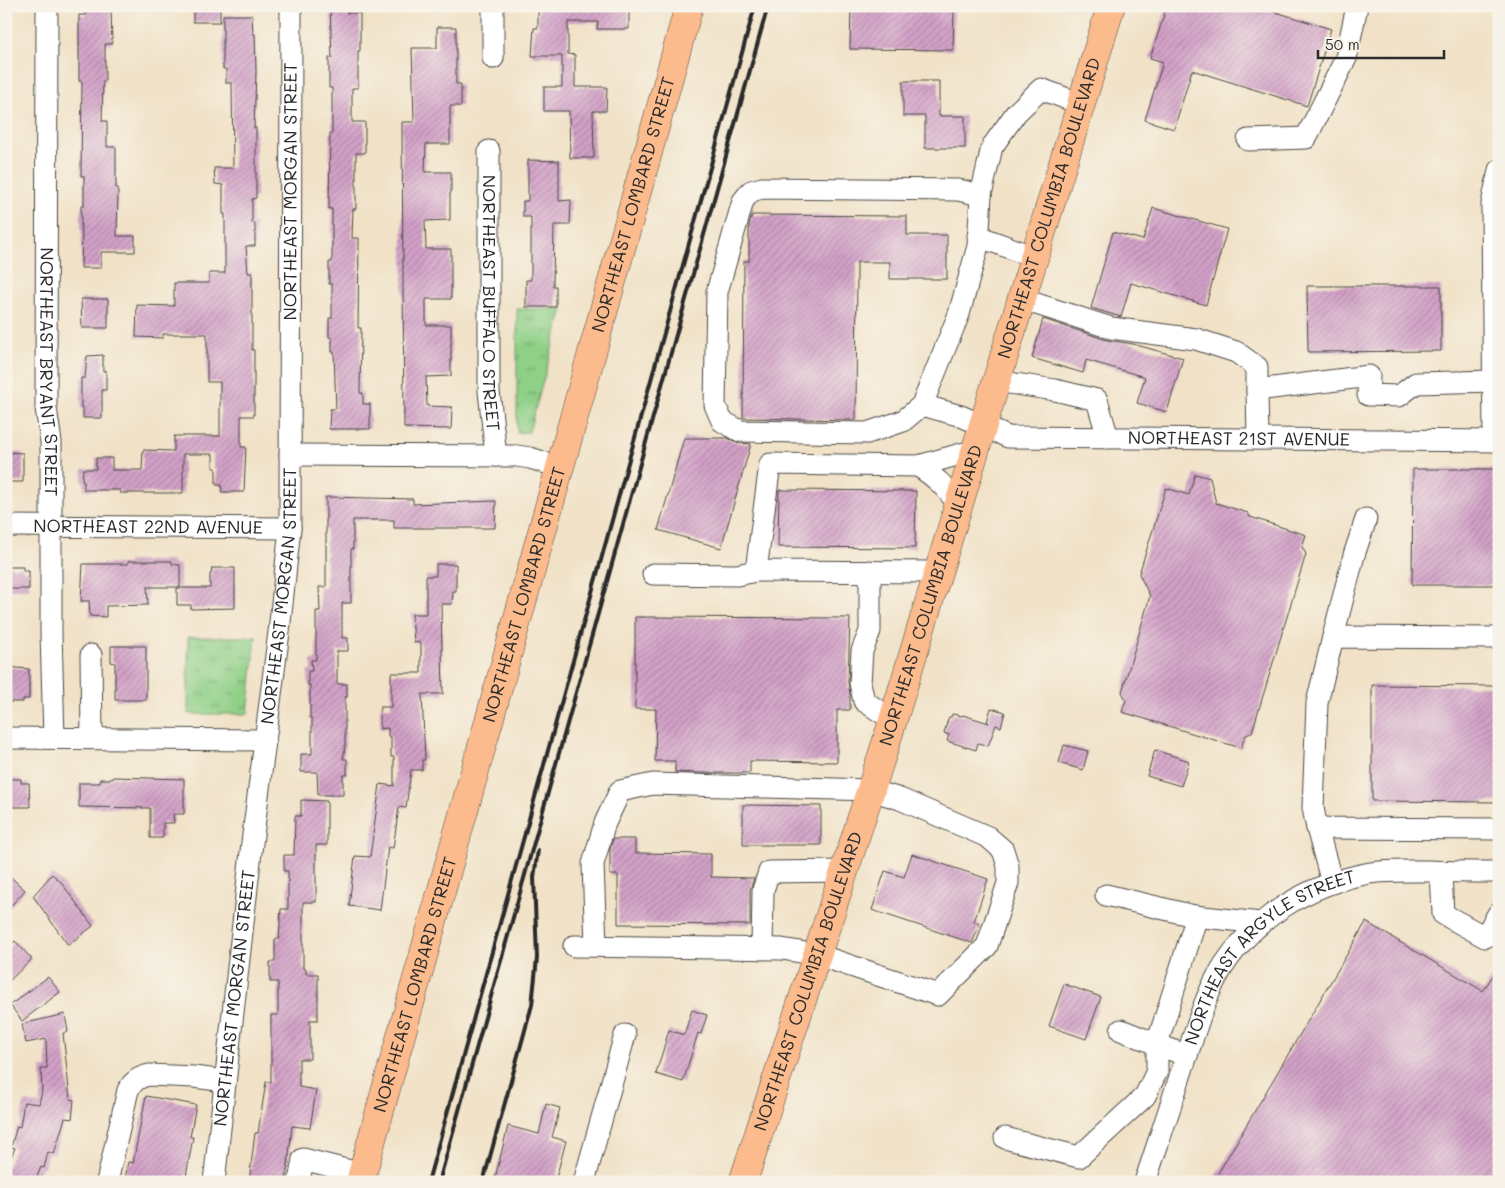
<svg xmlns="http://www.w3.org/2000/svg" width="1505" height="1188" font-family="Mali,sans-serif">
<defs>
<pattern id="grass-tufts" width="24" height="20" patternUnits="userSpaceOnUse" patternTransform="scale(1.25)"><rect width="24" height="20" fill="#8fd087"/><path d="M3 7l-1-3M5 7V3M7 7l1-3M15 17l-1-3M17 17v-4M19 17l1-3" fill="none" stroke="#75a96f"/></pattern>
<pattern id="building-hatch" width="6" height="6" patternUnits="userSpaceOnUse" patternTransform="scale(1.25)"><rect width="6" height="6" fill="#d3a1c8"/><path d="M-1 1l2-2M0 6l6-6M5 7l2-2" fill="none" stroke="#ab83a3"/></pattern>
</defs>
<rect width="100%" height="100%" fill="#f7f3e8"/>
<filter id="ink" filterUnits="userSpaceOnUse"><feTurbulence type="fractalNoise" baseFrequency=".02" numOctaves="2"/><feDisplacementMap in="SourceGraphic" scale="10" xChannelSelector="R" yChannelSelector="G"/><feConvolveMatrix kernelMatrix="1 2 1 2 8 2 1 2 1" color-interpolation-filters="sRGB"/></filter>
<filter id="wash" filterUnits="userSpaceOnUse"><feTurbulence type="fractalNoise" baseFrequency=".0096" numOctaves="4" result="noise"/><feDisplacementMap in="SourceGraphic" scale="20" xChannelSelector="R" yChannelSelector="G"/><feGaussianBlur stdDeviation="1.12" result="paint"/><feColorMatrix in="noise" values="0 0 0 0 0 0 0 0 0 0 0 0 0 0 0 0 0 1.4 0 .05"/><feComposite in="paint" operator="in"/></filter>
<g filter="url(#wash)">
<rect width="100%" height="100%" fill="#f1e2c7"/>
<!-- grass -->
<path fill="url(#grass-tufts)" stroke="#5d7e59" d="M 517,309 L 563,309 L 529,432 L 517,433 Z
M 188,637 L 256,637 L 248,714 L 188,714 Z"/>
<g id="blocks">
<!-- building -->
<path fill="url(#building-hatch)" d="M 86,6 L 111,6 L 112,44 L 105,44 L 105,81 L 103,81 L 102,121 L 107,121 L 107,147 L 116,147 L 116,188 L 118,188 L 117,236 L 135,236 L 135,252 L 101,252 L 101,268 L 81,268 L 82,231 L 81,231 L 81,206 L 84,206 L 84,176 L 81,176 L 82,81 L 79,81 L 79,15 L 86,15 Z
M 193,6 L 220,6 L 220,22 L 193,22 Z
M 330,6 L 347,6 L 347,13 L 360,13 L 360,51 L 358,51 L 358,88 L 352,88 L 352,122 L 365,122 L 365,153 L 356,153 L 356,209 L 353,209 L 352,238 L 359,238 L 358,328 L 361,328 L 360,393 L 363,393 L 363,404 L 370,404 L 370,429 L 329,429 L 330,409 L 336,409 L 334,352 L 332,352 L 332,338 L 329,337 L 329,318 L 332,318 L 332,284 L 329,284 L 329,262 L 332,262 L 332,209 L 329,209 L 330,133 L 332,133 L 332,88 L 329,88 L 329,58 L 332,58 Z
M 538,6 L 629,6 L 629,29 L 597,29 L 598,22 L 568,22 L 568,54 L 575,55 L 575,87 L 607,87 L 606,111 L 593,111 L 594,158 L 570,158 L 569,111 L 544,111 L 544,87 L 562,87 L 562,56 L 532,56 L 534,28 L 538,28 Z
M 851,6 L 954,6 L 953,50 L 850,49 Z
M 1167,6 L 1267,6 L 1266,9 L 1331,29 L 1307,106 L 1192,70 L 1174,129 L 1145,120 L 1163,62 L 1150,58 Z
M 223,15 L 252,15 L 253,34 L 255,34 L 256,72 L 254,128 L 256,128 L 256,198 L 252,199 L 252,223 L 255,223 L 255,246 L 246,246 L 248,273 L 252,273 L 252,350 L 254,350 L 254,416 L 241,416 L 241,447 L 246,447 L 244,492 L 222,492 L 221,485 L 216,485 L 216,468 L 213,468 L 213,454 L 183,454 L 183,493 L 120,493 L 120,490 L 84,490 L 84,482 L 82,481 L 83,469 L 96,469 L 96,458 L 112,458 L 112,470 L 142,470 L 143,450 L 174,451 L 174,436 L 220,436 L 220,382 L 207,382 L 207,334 L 163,334 L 163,338 L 136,337 L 137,305 L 174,306 L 174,283 L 209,283 L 209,273 L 225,273 L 225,214 L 223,214 L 223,185 L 215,184 L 214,168 L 233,168 L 232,83 L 226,83 L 226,69 L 223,69 Z
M 437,27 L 456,27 L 456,84 L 461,84 L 461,106 L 450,106 L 450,144 L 426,144 L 425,172 L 451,172 L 451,193 L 450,193 L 450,220 L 425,221 L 426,249 L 451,249 L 451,299 L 426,299 L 426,325 L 451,325 L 451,376 L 426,377 L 427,406 L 452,407 L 451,429 L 404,428 L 402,122 L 414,122 L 412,48 L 437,48 Z
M 903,81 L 939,81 L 939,116 L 965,116 L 965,148 L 925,148 L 925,116 L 903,116 Z
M 528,160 L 559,161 L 559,201 L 571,200 L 570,225 L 554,225 L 553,286 L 556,286 L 556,307 L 526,307 L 526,280 L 531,280 L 531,217 L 523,217 L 523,201 L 528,201 Z
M 1153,208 L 1227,229 L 1206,305 L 1131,283 L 1121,317 L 1091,308 L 1113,232 L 1143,240 Z
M 752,215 L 907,216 L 907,235 L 947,235 L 947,279 L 890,279 L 890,262 L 857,262 L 856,420 L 743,418 L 744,261 L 749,261 L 749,225 Z
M 1307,286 L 1441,286 L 1441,351 L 1308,352 Z
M 81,299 L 108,299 L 108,328 L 82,328 Z
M 1043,319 L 1107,340 L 1133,344 L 1183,358 L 1167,412 L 1137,403 L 1145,377 L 1086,360 L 1083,373 L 1032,358 Z
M 103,355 L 103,371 L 106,371 L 106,390 L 102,390 L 102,418 L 83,418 L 83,408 L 81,408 L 81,378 L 85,378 L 87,356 Z
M 684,438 L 727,438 L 739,443 L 751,444 L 721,548 L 658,530 Z
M 6,452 L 23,453 L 23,482 L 6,482 Z
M 1413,469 L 1499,469 L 1499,585 L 1412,585 Z
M 1195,474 L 1210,478 L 1216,503 L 1248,513 L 1250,517 L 1306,535 L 1302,547 L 1306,554 L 1252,732 L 1245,736 L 1241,748 L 1122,712 L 1126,700 L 1122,692 L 1150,596 L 1139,574 L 1166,488 L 1189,495 Z
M 779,490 L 916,491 L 915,548 L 778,547 Z
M 326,497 L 413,499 L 413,504 L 496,501 L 495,528 L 394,528 L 394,520 L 353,520 L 353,549 L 351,549 L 351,603 L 342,603 L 342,638 L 348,638 L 348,651 L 337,651 L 337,684 L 347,684 L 347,697 L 345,697 L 345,747 L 343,759 L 347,759 L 347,775 L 343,775 L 343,795 L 318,795 L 317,772 L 301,772 L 301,754 L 312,754 L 312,718 L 310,718 L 310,685 L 308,685 L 308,671 L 312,671 L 311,660 L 316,660 L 316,611 L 320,611 L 319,587 L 326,587 Z
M 128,561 L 172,561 L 172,564 L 180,565 L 180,587 L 147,587 L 148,605 L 106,606 L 106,617 L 90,616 L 89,601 L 81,601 L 83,564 L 128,564 Z
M 436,564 L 456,564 L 456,591 L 453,591 L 452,604 L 441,604 L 443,694 L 422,694 L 425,760 L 422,760 L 422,770 L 411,770 L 406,808 L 399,807 L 393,848 L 388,847 L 380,910 L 349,906 L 355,856 L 370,857 L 380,784 L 394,786 L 394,757 L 391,757 L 391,737 L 388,737 L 388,728 L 380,729 L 380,707 L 391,707 L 391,673 L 421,673 L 421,643 L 414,642 L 412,614 L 426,614 L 426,576 L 436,576 Z
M 6,567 L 23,567 L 23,571 L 29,571 L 29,589 L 6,589 Z
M 212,568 L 235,568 L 235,608 L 191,609 L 191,605 L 177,605 L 177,588 L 210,588 L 210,574 L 211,574 Z
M 635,617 L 850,618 L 848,682 L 850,694 L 850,710 L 837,710 L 837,762 L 750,761 L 750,773 L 698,773 L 675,772 L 675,761 L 655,761 L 656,709 L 635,709 Z
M 111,646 L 146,646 L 146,700 L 115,700 L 115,663 L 111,662 Z
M 6,667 L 29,669 L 29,699 L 23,699 L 23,702 L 6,702 Z
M 1372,685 L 1499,686 L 1499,802 L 1372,801 Z
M 991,708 L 1005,712 L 1001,727 L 996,725 L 988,746 L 978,743 L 976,750 L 947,741 L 949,735 L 944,733 L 948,719 L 949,717 L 951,717 L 952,714 L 962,716 L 963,715 L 989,723 L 987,722 Z
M 1064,745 L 1088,751 L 1083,770 L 1059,763 Z
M 1155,750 L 1189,761 L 1181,786 L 1147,776 Z
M 113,777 L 184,779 L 184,814 L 173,814 L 174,823 L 163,823 L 163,838 L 150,838 L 150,808 L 79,807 L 79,783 L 100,783 L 100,779 L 113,779 Z
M 7,779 L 21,779 L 21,783 L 29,783 L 30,807 L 6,807 Z
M 301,800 L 327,801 L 327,845 L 316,845 L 316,902 L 303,902 L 303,969 L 306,969 L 306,974 L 318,974 L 318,1020 L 310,1020 L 310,1059 L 299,1059 L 299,1087 L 316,1090 L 310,1128 L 292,1126 L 286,1182 L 249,1182 L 255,1133 L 258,1133 L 266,1082 L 271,1082 L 271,1015 L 278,1015 L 278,982 L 270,982 L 270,962 L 275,962 L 275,939 L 279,939 L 281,909 L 288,909 L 288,871 L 284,871 L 284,855 L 294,855 L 295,816 L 301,816 Z
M 743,805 L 821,806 L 821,845 L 743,845 Z
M 613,839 L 635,839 L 635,853 L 711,854 L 711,877 L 754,878 L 750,890 L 750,925 L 618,924 L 618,875 L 610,875 L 610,849 Z
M 912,854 L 988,879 L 974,922 L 980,924 L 972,943 L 872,910 L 885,871 L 904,877 Z
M 6,873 L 25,890 L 6,911 Z
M 52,874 L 61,882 L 93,926 L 68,945 L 33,896 Z
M 1366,922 L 1483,991 L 1499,966 L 1499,1182 L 1213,1182 Z
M 15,941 L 32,959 L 6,984 L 6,950 Z
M 48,977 L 60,992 L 22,1021 L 10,1005 Z
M 1064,984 L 1101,997 L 1086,1039 L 1049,1026 Z
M 692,1010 L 707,1015 L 701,1034 L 698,1033 L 683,1082 L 656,1074 L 669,1030 L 684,1035 Z
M 65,1014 L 68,1032 L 63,1033 L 70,1099 L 74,1100 L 72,1119 L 65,1118 L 54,1154 L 48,1152 L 44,1168 L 41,1167 L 35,1182 L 6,1182 L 6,1169 L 15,1148 L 11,1147 L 17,1126 L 20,1127 L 24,1102 L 39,1104 L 42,1091 L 41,1068 L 47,1068 L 46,1039 L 26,1043 L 22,1024 Z
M 146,1096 L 196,1105 L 190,1137 L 193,1137 L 185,1182 L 125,1180 L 128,1162 L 133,1163 Z
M 546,1104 L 560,1108 L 552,1137 L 566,1141 L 555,1182 L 494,1182 L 508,1126 L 539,1134 Z"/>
</g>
</g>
<g filter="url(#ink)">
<use href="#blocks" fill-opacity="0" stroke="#494642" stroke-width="1"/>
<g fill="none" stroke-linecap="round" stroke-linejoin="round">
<!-- minor casing -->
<g stroke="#494642" stroke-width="23">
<g id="minor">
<path id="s1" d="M 47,6 L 46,408 L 51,442 L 51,633 L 54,738"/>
<path d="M 493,6 L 493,58"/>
<path id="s2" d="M 1081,104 L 1041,89 L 1016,113 L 992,147 L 981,195 L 978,246 L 959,314 L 922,405 L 961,416 L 1008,437 L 1499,441"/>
<path d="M 1248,140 L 1306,138 L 1346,58 L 1357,6"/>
<path id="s3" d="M 489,151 L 489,391 L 496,456"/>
<path d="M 978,236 L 1034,257"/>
<path d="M 1021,299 L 1111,328 L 1196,339 L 1236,352 L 1257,367 L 1257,390 L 1369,376 L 1368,395 L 1399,396 L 1416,383 L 1494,381"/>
<path d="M 996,381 L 1055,390 L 1097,400 L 1108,438"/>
<path d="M 1257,390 L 1258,439"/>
<path d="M 922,405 L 903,421 L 867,433 L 740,431 L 722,421 L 715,405 L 717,292 L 743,201 L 751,191 L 762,188 L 958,190 L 981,195"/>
<path d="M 1494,441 L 1492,204 L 1499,170"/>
<path d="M 290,455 L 517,456 L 530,458 L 559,467"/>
<path d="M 918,466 C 935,477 946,487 958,504"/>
<path id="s4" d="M 6,526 L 290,528"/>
<path d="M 870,571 L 870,631 L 862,651 L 860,683 L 864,701 L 893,720"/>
<path d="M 938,572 L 756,571 L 770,464 L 918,466 L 975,450"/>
<path d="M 653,574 L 737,575 L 756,571"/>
<path d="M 1333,637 L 1354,555 L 1366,519"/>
<path d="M 1499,638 L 1333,637 L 1317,703 L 1313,808 L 1317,828 L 1499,829"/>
<path d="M 91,655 L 92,738"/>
<path d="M 6,738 L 265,740"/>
<path d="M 1317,828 L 1332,883"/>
<path d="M 1441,872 L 1443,914 L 1485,937 L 1498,914"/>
<path d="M 1106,895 L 1194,916 L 1261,923"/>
<path d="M 574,946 L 782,949 L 818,955 L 938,995 L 987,946 L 1008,883 L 1008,866 L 1003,850 L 988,837 L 900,799 L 871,790 L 653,784 L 620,791 L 605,823 L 593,864 L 596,946"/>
<path d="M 762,949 L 763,890 L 769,872 L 845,871"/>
<path d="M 1121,1030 L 1187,1056"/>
<path d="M 1005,1138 L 1079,1157 L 1145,1096 L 1157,1071 L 1157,1044 L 1197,916"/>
<path d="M 107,1182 L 128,1090 C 133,1081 139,1077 149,1075 L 194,1077 L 225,1081"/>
<path id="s5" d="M 214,1182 L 252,843 L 279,632 L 290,528 L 291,6"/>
<path d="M 299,1182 L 303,1159 L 362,1174"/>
<path d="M 584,1182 L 625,1035"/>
<path id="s6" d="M 1145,1182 C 1158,1143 1171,1105 1183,1067 C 1194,1036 1202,1004 1218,975 C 1250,919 1308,884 1370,873 C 1389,870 1408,871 1427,871 C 1451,872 1475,872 1499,872"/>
</g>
</g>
<!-- major casing -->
<g stroke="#494642" stroke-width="29">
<g id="major">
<path id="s7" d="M 360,1182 L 689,6"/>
<path id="s8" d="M 743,1182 L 886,743 L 1111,6"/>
</g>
</g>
<!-- minor -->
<use href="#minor" stroke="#fff" stroke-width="21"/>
<!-- major -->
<use href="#major" stroke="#fbbb8c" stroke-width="28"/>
<!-- rail -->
<path stroke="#2b2b2b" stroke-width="4" d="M 428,1182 L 755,6
M 439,1182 L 768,6
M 483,1182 L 532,1005 L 537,958 L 534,877 L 538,850"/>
</g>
</g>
<g text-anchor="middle" stroke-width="4" stroke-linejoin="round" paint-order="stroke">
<!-- street labels -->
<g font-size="18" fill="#2b2b2b" stroke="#f7f3e8">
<text dy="6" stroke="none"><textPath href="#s5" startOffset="995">NORTHEAST MORGAN STREET</textPath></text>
<text dy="6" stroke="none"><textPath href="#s7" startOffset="1015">NORTHEAST LOMBARD STREET</textPath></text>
<text dy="6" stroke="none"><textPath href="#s8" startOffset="1021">NORTHEAST COLUMBIA BOULEVARD</textPath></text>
<text dy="6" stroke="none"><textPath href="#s3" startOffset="152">NORTHEAST BUFFALO STREET</textPath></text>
<text dy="6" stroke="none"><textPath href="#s1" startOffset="366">NORTHEAST BRYANT STREET</textPath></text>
<text dy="6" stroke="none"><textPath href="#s2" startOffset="711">NORTHEAST 21ST AVENUE</textPath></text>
<text dy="6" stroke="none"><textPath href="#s4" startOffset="142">NORTHEAST 22ND AVENUE</textPath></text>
<text dy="6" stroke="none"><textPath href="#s7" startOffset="610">NORTHEAST LOMBARD STREET</textPath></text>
<text dy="6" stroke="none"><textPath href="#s5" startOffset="590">NORTHEAST MORGAN STREET</textPath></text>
<text dy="6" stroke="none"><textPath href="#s8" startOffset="616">NORTHEAST COLUMBIA BOULEVARD</textPath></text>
<text dy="6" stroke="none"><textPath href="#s6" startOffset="269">NORTHEAST ARGYLE STREET</textPath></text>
<text dy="6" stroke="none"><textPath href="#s8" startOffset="211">NORTHEAST COLUMBIA BOULEVARD</textPath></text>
<text dy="6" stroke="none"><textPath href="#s7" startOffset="205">NORTHEAST LOMBARD STREET</textPath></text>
<text dy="6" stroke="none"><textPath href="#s5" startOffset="185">NORTHEAST MORGAN STREET</textPath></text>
</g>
</g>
<!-- margin -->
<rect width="1505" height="1188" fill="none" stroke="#f7f3e8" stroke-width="25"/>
<!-- scale -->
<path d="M1318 50v8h126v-8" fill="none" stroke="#2b2b2b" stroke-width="2.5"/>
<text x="1325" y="50" font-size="15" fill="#2b2b2b" stroke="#f7f3e8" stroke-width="4" paint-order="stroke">50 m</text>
</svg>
